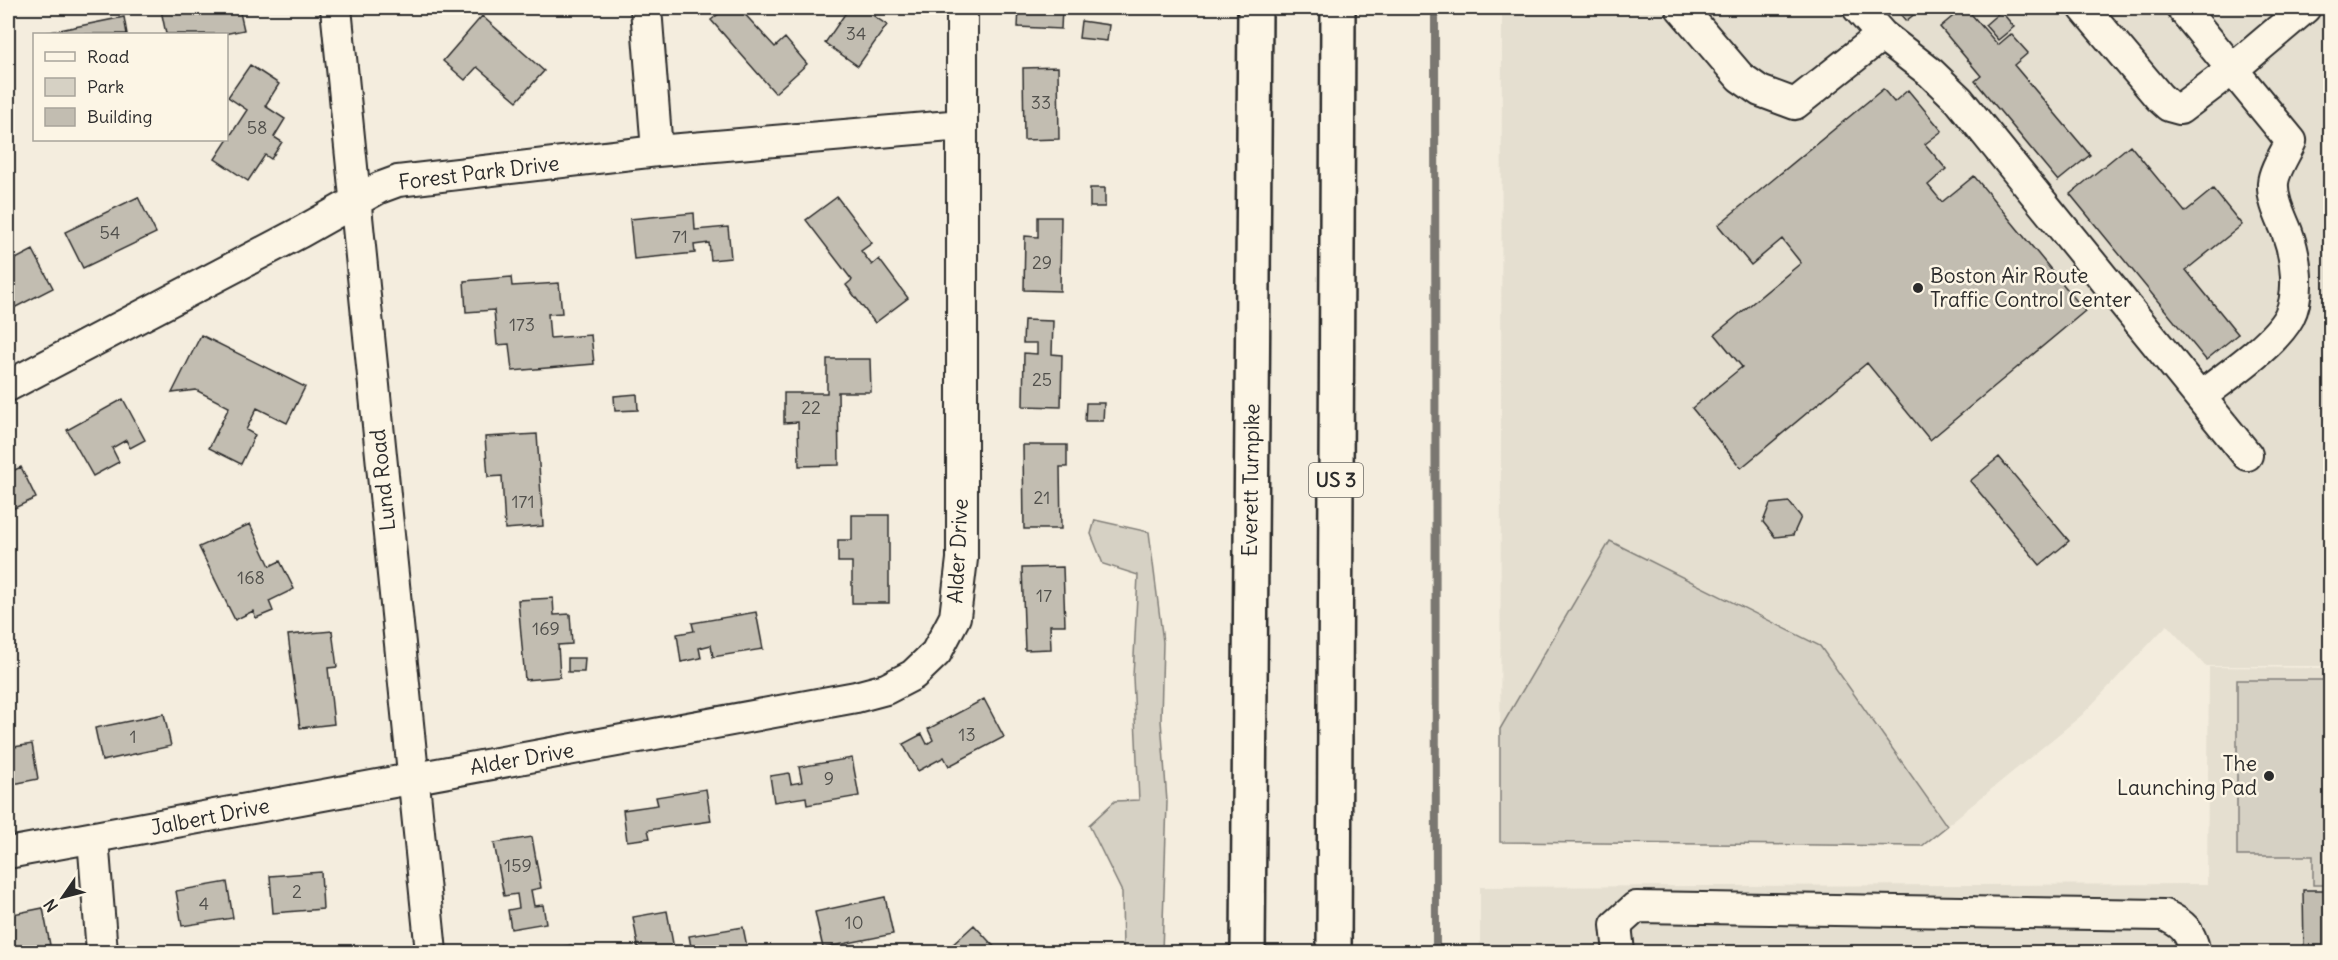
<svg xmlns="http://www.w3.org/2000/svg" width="2338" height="960" font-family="Delius,sans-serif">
<rect width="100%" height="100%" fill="#f4edde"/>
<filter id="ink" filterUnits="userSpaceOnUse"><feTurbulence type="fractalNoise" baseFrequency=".0167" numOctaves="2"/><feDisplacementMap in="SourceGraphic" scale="12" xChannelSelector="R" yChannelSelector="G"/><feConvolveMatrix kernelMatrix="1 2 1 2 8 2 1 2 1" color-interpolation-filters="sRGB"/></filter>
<g filter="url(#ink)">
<!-- built -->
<path fill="#e5dfd0" d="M 1502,8 L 2330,8 L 2330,666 L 2205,666 L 2167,625 L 2082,715 L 1922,846 L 1500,842 Z
M 2209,667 L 2330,668 L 2330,952 L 1480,952 L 1480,887 L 2207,884 Z"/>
<!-- green -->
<path fill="#d6d1c4" stroke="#807e78" stroke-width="1.5" d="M 1095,520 L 1149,532 L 1163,642 L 1161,720 L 1167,802 L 1162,952 L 1123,952 L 1122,892 L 1089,825 L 1115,801 L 1139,800 L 1133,677 L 1138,575 L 1103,564 L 1091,534 Z
M 1610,541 L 1820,646 L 1947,826 L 1922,846 L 1500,842 L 1500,729 Z
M 2237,680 L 2330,680 L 2330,885 L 2313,885 L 2313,856 L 2237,856 Z"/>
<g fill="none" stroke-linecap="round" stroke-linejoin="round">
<!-- stream -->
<path stroke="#7a7771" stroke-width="8" d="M 1435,8 L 1436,952"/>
</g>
<!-- building -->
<path fill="#c2bdb1" stroke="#2b2b2b" stroke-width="1.5" d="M 174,8 L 239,8 L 244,30 L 224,34 L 166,34 L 161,10 Z
M 726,8 L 739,8 L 775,47 L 785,38 L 807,64 L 775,93 L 711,20 Z
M 849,8 L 879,8 L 874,16 L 887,25 L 858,66 L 825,43 Z
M 1019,8 L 1062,8 L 1061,29 L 1018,27 Z
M 1895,8 L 1922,8 L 1906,21 Z
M 1963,8 L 1966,8 L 1998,45 L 2011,34 L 2028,53 L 2014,65 L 2090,155 L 2058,181 L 1975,81 L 1981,76 L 1940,27 Z
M 2001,11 L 2014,27 L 1998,40 L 1985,25 Z
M 482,16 L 544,71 L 517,101 L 477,67 L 465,80 L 443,61 Z
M 124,17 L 127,34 L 40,34 Z
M 1081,21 L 1109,25 L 1107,41 L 1079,38 Z
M 250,65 L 279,84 L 265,106 L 285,119 L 274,137 L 282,142 L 271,159 L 265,155 L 248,181 L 215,159 L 247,110 L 228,97 Z
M 1058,67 L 1059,139 L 1024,140 L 1023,68 Z
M 1883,89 L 1894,102 L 1908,90 L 1942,131 L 1925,144 L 1946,169 L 1928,185 L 1942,202 L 1974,176 L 2085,311 L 1930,440 L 1867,363 L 1741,468 L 1692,408 L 1742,367 L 1715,334 L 1801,263 L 1782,239 L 1751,265 L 1718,225 Z
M 2130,145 L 2185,212 L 2213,189 L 2242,225 L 2186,270 L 2238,334 L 2206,360 L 2070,194 Z
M 1090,188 L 1105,188 L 1105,207 L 1090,207 Z
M 138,197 L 156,233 L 83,268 L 65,232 Z
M 837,197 L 872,243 L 861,251 L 872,265 L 879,259 L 908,298 L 875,323 L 846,285 L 852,280 L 806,220 Z
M 694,213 L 695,230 L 728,227 L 731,258 L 711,260 L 709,243 L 694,245 L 695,253 L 634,259 L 630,219 Z
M 1038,217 L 1061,217 L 1060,291 L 1024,290 L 1025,236 L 1038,237 Z
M 33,250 L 53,288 L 8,311 L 8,263 Z
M 511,277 L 512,286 L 559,283 L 562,313 L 548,314 L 550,338 L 591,335 L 594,364 L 512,371 L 509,344 L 497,345 L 494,310 L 466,312 L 464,281 Z
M 1024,320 L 1053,321 L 1052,354 L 1062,355 L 1061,407 L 1023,406 L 1024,353 L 1037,354 L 1037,343 L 1023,343 Z
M 201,335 L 305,387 L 287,423 L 257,408 L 246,430 L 255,435 L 241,464 L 209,448 L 229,407 L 196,390 L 172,393 Z
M 827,359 L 870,359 L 871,392 L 838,392 L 839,465 L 799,466 L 798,422 L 784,423 L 784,393 L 827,393 Z
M 637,394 L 638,410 L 615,411 L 614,396 Z
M 123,399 L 145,440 L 130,448 L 126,440 L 112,448 L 119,462 L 93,476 L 67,430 Z
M 1086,403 L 1104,403 L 1103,421 L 1085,421 Z
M 537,434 L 543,526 L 505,529 L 502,476 L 488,477 L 485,437 Z
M 1023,445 L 1067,445 L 1067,467 L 1060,467 L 1061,529 L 1024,529 Z
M 1999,457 L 2069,541 L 2040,565 L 1970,481 Z
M 21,467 L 36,498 L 8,511 L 8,473 Z
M 1789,502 L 1801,517 L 1793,535 L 1775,537 L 1763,522 L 1770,504 Z
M 852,515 L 889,515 L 889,603 L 852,603 L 852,562 L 838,562 L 838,540 L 852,540 Z
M 250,524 L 270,566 L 280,561 L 294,589 L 269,601 L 273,611 L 256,618 L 253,611 L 235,620 L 199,547 Z
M 1063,567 L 1065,625 L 1050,625 L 1051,649 L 1025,650 L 1022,568 Z
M 553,598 L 554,615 L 570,614 L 572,644 L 558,645 L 560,677 L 525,680 L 518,600 Z
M 756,612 L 763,649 L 713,657 L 711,645 L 699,648 L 701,658 L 681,662 L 677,634 L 694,631 L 692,623 Z
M 332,631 L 337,667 L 328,668 L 334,724 L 300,728 L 288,635 Z
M 568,658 L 585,658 L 584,672 L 568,672 Z
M 984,699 L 1004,737 L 949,766 L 944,757 L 918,771 L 903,744 L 922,734 L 927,744 L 933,740 L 928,729 Z
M 164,714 L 171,746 L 102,761 L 95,728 Z
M 32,744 L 38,779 L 8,785 L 8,748 Z
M 852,758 L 859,796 L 807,805 L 806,797 L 774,802 L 770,776 L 789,773 L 791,784 L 802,782 L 799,767 Z
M 706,789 L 711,821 L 648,830 L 650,838 L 627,841 L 623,810 L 658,805 L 656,797 Z
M 532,837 L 541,888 L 531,890 L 534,906 L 543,905 L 546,923 L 511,929 L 508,910 L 519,908 L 517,894 L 504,896 L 494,843 Z
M 321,872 L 323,909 L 273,913 L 270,876 Z
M 227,882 L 233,918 L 182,926 L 176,891 Z
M 2303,890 L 2330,890 L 2330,952 L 2304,952 Z
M 885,897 L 893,934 L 823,948 L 815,912 Z
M 43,908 L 50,945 L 8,952 L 8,915 Z
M 667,911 L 674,949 L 639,952 L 633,917 Z
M 974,925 L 999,952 L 955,952 L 950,947 Z
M 743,927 L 748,952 L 692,952 L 689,936 Z
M 571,945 L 573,952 L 535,952 Z"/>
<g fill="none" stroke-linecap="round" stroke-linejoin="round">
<!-- minor casing -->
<g stroke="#2b2b2b" stroke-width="34">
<path id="minor" d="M 336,8 L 431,952
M 646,8 L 657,151
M 1681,8 L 1740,77 L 1760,91 L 1795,104 L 1882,35 L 1931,73 L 1959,100 L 2247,455
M 1858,8 L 1882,35
M 2084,8 L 2159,97 L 2169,106 L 2180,109 L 2233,69 L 2305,8
M 2182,8 L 2291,141 C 2286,153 2274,170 2273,183 C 2272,200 2281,217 2287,232 C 2296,256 2301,294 2289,317 C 2274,345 2225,377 2200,397
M 8,386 L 301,232 L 379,188 L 398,181 L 657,151 L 962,125
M 93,838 L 102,952
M 8,853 L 856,697 L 886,689 L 913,675 L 936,653 L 955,617 L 962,559 L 962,8
M 1619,952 L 1616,925 L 1636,907 L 2164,915 C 2184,924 2190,931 2195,952"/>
</g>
<!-- highway casing -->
<g stroke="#2b2b2b" stroke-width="38">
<path id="highway" d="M 1248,952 L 1255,8
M 1334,952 L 1338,8"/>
</g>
<!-- minor -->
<use href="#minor" stroke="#fcf5e5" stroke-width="30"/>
<!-- highway -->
<use href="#highway" stroke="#fcf5e5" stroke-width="33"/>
</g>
</g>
<!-- markers -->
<g fill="#2b2b2b" stroke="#fcf5e5" stroke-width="2">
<circle cx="1918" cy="288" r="6"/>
<circle cx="2269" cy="776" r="6"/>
</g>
<g text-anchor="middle" stroke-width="5" stroke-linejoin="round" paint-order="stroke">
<!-- number labels -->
<g font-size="18" fill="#51504c">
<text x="856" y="40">34</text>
<text x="1041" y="109">33</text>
<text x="257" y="134">58</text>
<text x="110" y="239">54</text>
<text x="680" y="243">71</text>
<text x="1042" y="269">29</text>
<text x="522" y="331">173</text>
<text x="1042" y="386">25</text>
<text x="811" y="414">22</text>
<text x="1042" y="504">21</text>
<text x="523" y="508">171</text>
<text x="251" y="584">168</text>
<text x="1044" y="602">17</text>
<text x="546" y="635">169</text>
<text x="967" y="741">13</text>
<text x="133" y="743">1</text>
<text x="829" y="785">9</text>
<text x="518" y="872">159</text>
<text x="297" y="898">2</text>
<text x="204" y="910">4</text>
<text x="854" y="929">10</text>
</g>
<!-- shield labels -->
<rect fill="#fcf5e5" stroke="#6a6863" stroke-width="1.5" x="1309" y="463" width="54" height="34" rx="4.5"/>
<g font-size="20" font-weight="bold" fill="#2b2b2b">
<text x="1336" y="487">US 3</text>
</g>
<!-- street labels -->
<g font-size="21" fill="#2b2b2b" stroke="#fcf5e5">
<text transform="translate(479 173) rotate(-7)" y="7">Forest Park Drive</text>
<text transform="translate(383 480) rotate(-96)" y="7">Lund Road</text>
<text transform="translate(1251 480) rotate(-89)" y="7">Everett Turnpike</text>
<text transform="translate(958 551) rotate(-87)" y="7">Alder Drive</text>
<text transform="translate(522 759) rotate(-10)" y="7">Alder Drive</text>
<text transform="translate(210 817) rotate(-11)" y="7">Jalbert Drive</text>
</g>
<!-- poi labels -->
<g font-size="21" fill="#2b2b2b" stroke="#fcf5e5" text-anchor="start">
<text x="1930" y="283">Boston Air Route<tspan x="1930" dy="24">Traffic Control Center</tspan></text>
<text x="2257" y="771" text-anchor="end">The<tspan x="2257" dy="24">Launching Pad</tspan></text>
</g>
</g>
<!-- margin -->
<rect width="2338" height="960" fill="none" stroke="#fcf5e5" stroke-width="30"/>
<rect x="15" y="15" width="2308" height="930" fill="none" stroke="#2b2b2b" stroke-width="2" filter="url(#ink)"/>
<!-- legend -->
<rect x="33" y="33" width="195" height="108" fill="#fcf5e5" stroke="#a8a49b" stroke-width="1.5"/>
<rect x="45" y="52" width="30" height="9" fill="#fcf5e5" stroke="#a8a49b" stroke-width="1.5"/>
<text x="87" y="63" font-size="18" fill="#2b2b2b">Road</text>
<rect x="45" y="78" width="30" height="18" fill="#d6d1c4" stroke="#a8a49b" stroke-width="1.5"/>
<text x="87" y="93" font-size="18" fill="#2b2b2b">Park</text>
<rect x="45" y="108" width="30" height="18" fill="#c2bdb1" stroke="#a8a49b" stroke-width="1.5"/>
<text x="87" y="123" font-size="18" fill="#2b2b2b">Building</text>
<!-- north arrow -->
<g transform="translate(63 897) rotate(235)" stroke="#fcf5e5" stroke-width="4.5" paint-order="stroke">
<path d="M0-4.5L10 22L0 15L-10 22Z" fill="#2b2b2b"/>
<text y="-9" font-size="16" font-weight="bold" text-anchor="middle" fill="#2b2b2b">N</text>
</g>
</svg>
